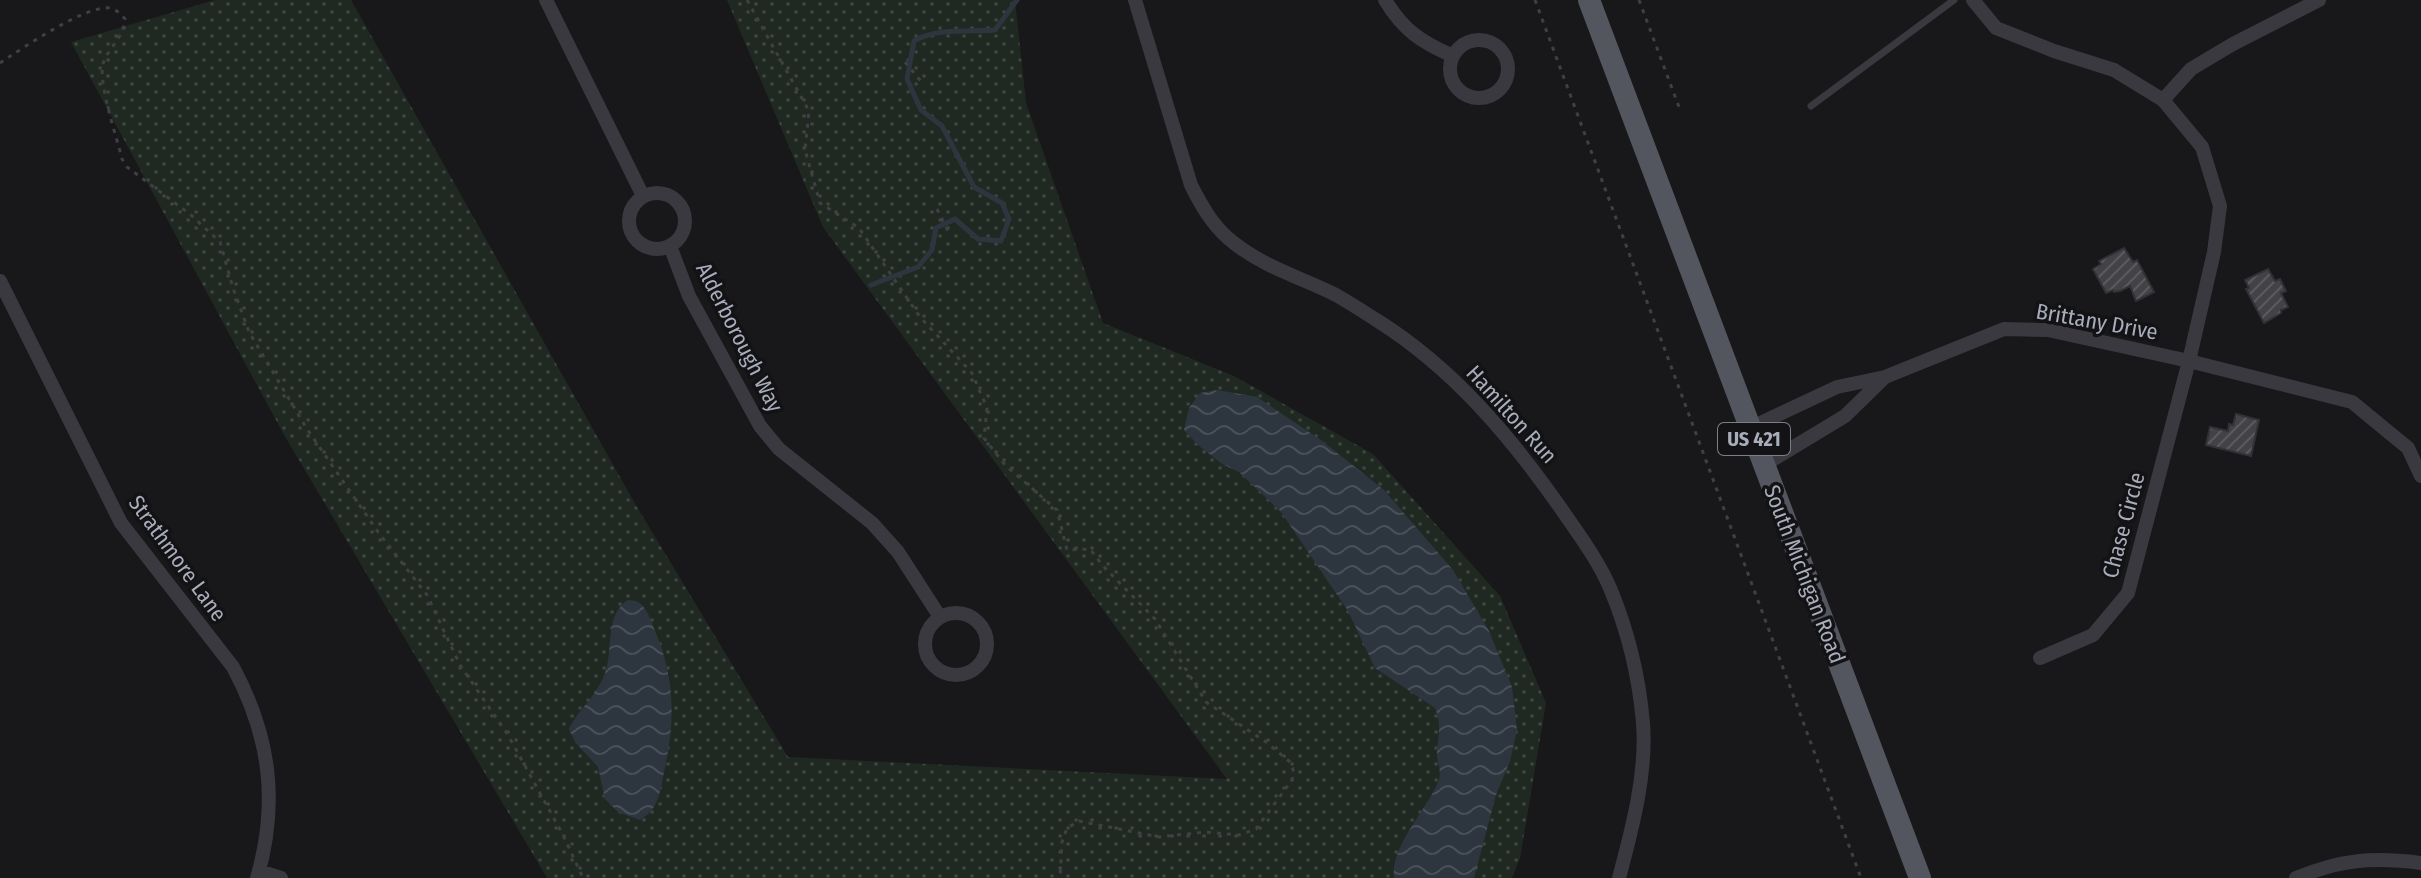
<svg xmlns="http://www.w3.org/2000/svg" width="2421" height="878" font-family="'Fira Sans Condensed',sans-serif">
<defs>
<pattern id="grass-dots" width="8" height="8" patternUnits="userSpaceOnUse" patternTransform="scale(2)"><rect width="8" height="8" fill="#1f2921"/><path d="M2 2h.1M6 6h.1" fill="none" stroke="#3d453f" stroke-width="1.8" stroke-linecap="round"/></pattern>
<pattern id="water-waves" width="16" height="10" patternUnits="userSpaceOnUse" patternTransform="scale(2)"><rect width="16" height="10" fill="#2d363f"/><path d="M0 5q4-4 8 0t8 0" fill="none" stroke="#495059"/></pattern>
<pattern id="building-hatch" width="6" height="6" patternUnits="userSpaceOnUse" patternTransform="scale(2)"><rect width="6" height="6" fill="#424247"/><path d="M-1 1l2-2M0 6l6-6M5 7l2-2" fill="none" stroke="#5a5b60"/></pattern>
</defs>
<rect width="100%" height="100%" fill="#18181a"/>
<!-- grass -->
<path fill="url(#grass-dots)" d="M 215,0 L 351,0 L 634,502 L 788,757 L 1227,779 L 823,227 L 727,0 L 1015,0 L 1026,103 L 1103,323 L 1234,376 L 1373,454 L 1500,596 L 1546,703 L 1520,858 L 1512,878 L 547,878 L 283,433 L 71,42 Z"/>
<!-- water -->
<path fill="url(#water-waves)" d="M 1217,390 L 1257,397 L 1321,440 L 1384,490 L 1453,570 L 1489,631 L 1512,687 L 1517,730 L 1510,761 L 1496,795 L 1474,878 L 1394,878 C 1390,846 1427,810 1438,782 C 1443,771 1436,762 1437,751 C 1438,735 1442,724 1435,708 L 1375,668 L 1348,611 L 1281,512 L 1239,472 L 1222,464 L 1198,445 L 1184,430 L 1189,408 L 1200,393 Z
M 628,600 L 636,601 C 646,606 649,616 653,626 C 675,676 676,719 664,772 C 660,792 659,809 640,820 L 618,812 L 605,799 L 598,767 L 575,742 L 569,729 C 579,708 598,696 606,670 C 613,648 605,614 628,600 Z"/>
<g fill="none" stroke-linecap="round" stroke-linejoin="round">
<!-- stream -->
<path stroke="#2d363f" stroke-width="5" d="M 871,285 L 918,267 L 932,250 L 936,228 L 955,219 L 978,239 L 1001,241 L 1009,219 L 1002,203 L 974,187 L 942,126 L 921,110 L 907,79 L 914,41 C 933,28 970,32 995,30 L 1017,0"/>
</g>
<!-- building -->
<path fill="url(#building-hatch)" stroke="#323236" stroke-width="2" d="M 2124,248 L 2133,262 L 2137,260 L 2154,292 L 2136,301 L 2130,286 L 2120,291 L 2114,292 L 2113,290 L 2106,293 L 2093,269 L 2101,264 L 2099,261 Z
M 2268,269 L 2275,281 L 2280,279 L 2286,291 L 2281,293 L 2288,307 L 2281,310 L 2281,313 L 2264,323 L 2246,289 L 2249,288 L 2245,280 Z
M 2236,414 L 2259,420 L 2251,456 L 2206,445 L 2210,427 L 2228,431 L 2229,424 L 2233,425 Z"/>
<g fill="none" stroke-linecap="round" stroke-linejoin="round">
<!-- path -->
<path stroke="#3e4046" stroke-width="3" stroke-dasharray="4 6" stroke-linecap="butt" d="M 747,0 L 809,111 L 805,150 L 820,203 L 859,228 L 920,317 L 972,373 L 987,408 L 984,438 L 1005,465 L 1057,510 L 1067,550 L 1090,549 L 1103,566 L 1155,619 L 1206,702 L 1266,742 L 1290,762 L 1294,772 L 1292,780 L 1256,829 L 1239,835 L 1205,832 L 1159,837 L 1079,821 L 1067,828 L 1062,842 L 1060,878
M 1535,0 L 1861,878
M 1639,0 L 1679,107
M 905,62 L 924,85
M 0,63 C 21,49 86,5 109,8 C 116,9 121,14 125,19 C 123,40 108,47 103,64 C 98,83 117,138 122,159 L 127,167 L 191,215 L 220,242 L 233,288 L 249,332 L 307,429 L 378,532 L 427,595 L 460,665 L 508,735 L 563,835 L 583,878
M 937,209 L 950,235"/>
<!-- service -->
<path stroke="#39393f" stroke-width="7" d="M 1811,106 L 1954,0"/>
<!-- minor -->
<path stroke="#39393f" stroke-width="14" d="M 546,0 L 643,196
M 1135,0 L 1191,185 C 1202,207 1214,228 1234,243 C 1264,267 1302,278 1336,295 C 1350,303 1364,312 1378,321 C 1454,369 1511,437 1562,510 C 1579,535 1598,560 1610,588 C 1628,631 1639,676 1643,723 C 1647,774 1632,829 1619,878
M 1385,0 C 1403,30 1421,42 1453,56
M 1973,0 L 1996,28 L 2054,51 L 2114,70 L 2163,100 L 2202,147 L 2220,206 L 2214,252 L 2189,361 L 2128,593 L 2093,635 L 2040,658
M1450 69a29 29 0 1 1 58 0a29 29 0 1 1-58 0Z
M 2163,100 L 2191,69 L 2233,44 L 2319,0
M629 221a28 28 0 1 1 56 0a28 28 0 1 1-56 0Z
M 670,246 L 689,296 L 760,426 L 779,449 L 872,523 L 898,552 L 940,617
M 0,281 L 121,523 L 233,667 C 270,736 279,802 257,878
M 1750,428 L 1837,387 L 1885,377
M 1764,465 L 1845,416 L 1885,377 L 2004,329 L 2048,330 L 2189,361 L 2352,402 L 2408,448 L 2421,476
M925 644a31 31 0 1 1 62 0a31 31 0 1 1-62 0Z
M 259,871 L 281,878
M 2296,878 C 2342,859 2373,857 2421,863"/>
<!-- primary -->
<path stroke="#54565f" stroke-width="22" d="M 1589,0 L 1920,878"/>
</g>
<g text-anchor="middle" stroke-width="7" stroke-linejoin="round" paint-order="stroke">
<!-- shield labels -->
<rect fill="#131315" stroke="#7c7f89" stroke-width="2" x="1718" y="423" width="72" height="32" rx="6"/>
<g font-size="20" font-weight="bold" fill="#a9adbb">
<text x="1754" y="446">US 421</text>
</g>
<!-- street labels -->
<g font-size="22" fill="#a9adbb" stroke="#131315">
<text transform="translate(2097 321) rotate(10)" y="8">Brittany Drive</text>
<text transform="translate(740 337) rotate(63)" y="8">Alderborough Way</text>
<text transform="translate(1512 414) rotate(48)" y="8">Hamilton Run</text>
<text transform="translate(2123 525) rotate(-75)" y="8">Chase Circle</text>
<text transform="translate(178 558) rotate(54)" y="8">Strathmore Lane</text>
<text transform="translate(1805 574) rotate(69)" y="8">South Michigan Road</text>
</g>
</g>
</svg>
